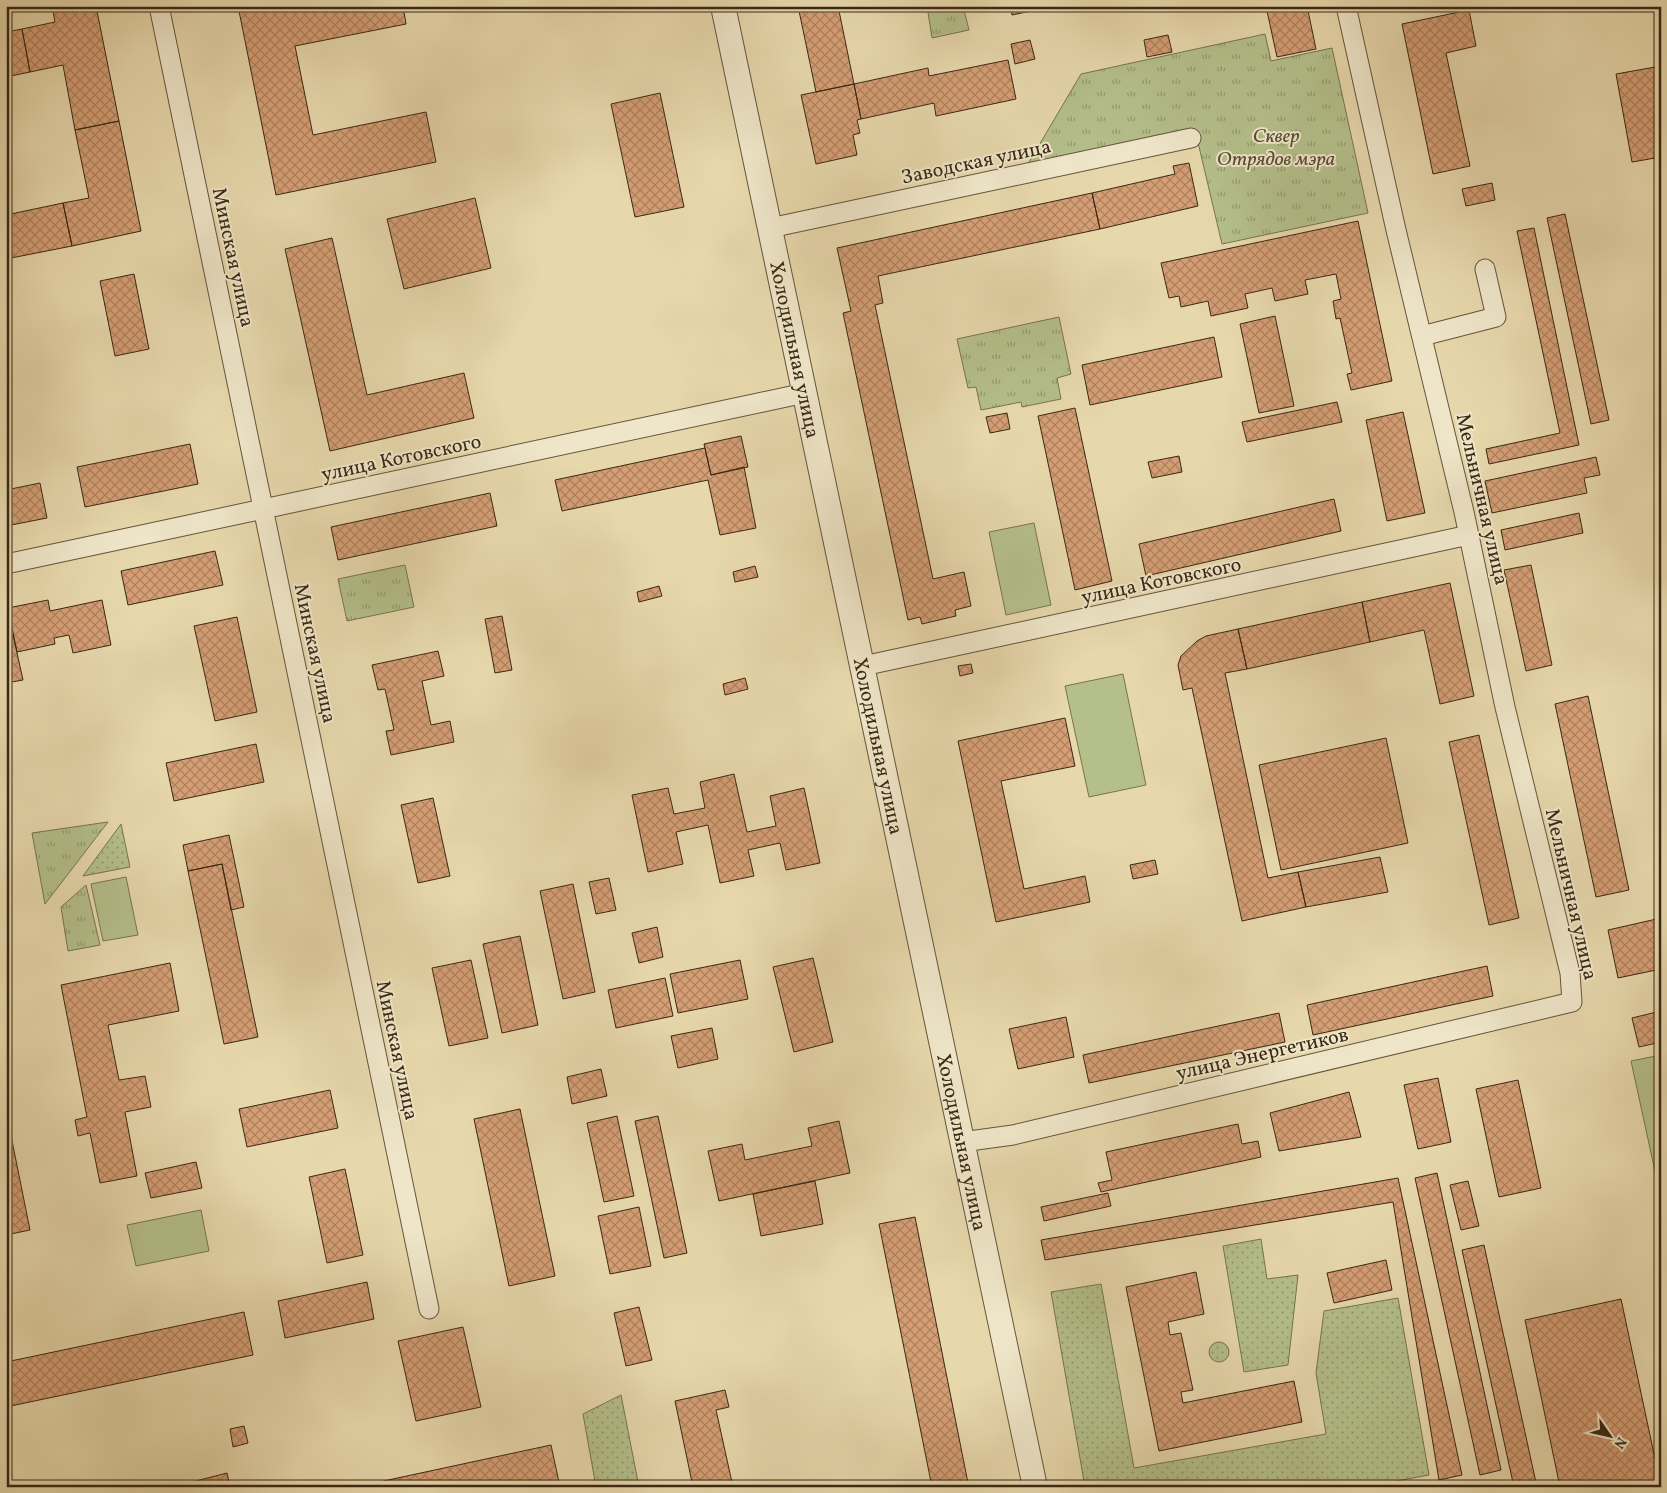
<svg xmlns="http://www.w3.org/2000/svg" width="1667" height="1493" font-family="Vollkorn,serif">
<defs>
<pattern id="grass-dots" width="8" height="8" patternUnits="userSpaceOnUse" patternTransform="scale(1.25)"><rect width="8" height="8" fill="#b4bf8a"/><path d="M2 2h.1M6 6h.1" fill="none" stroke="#939b70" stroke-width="1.8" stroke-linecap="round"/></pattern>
<pattern id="park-tufts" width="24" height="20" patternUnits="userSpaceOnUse" patternTransform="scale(1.25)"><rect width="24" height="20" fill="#b4bf8a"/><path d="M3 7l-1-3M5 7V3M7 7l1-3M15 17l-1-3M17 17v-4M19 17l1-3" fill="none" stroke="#939b70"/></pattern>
<pattern id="building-cross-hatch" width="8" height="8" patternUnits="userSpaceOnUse" patternTransform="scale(1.25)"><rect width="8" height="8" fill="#d59e74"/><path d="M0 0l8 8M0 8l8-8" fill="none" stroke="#ae815e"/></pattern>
</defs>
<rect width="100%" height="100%" fill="#e7d8ac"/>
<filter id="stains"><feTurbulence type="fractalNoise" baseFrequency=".004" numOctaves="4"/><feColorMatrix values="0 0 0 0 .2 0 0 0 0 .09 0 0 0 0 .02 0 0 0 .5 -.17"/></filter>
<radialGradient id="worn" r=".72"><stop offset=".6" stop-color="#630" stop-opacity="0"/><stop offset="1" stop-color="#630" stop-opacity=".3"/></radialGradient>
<!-- grass -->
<path fill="url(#grass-dots)" stroke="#777450" d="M 121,824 L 130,867 L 83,876 Z
M 1261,1239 L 1267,1279 L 1298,1275 L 1288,1365 L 1244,1372 L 1223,1246 Z
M 1101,1284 L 1134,1468 L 1326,1434 L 1316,1373 L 1324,1311 L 1398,1298 L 1429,1475 L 1364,1487 L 1085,1487 L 1051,1292 Z
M1209 1352a10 10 0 1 1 20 0a10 10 0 1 1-20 0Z
M 621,1395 L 639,1487 L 596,1487 L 583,1414 Z"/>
<!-- park -->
<path fill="url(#park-tufts)" stroke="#777450" d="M 927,6 L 963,6 L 969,30 L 932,38 Z
M 1265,34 L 1271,61 L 1332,48 L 1368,213 L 1222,244 L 1196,134 L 1025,169 L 1081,74 Z
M 1059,317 L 1071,374 L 1057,378 L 1061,399 L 1022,407 L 1021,402 L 981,410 L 976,387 L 968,388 L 957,339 Z
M 405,565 L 414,607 L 347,621 L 338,579 Z
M 108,822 L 45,904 L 32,833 Z
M 86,885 L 100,945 L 68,951 L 61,907 Z"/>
<!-- pitch -->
<path fill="#b4bf8a" stroke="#777450" d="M 1034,523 L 1051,605 L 1006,615 L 989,532 Z
M 1123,674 L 1146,785 L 1089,797 L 1065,686 Z
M 126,877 L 138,935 L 103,941 L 91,884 Z
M 1661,1055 L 1661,1199 L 1631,1061 Z
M 201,1210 L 209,1251 L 136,1266 L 127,1225 Z"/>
<!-- building -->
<path fill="url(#building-cross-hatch)" stroke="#3a2815" d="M 52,6 L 96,6 L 119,121 L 75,130 L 63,65 L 30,72 L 22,29 L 55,22 Z
M 238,6 L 403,6 L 406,24 L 295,46 L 313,135 L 426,112 L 436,162 L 276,195 Z
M 798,6 L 838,6 L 854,84 L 816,92 Z
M 1010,6 L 1055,6 L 1012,15 Z
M 1289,6 L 1307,6 L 1316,49 L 1277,57 L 1267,11 Z
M 1469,10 L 1476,46 L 1446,53 L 1470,166 L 1433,174 L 1402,24 Z
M 22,29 L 30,72 L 6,77 L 6,32 Z
M 1168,35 L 1172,52 L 1147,57 L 1144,40 Z
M 1030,40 L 1035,59 L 1015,64 L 1011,44 Z
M 1008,60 L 1016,99 L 936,116 L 934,103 L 861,119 L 854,84 L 928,68 L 929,76 Z
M 1661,66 L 1661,157 L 1632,162 L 1616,74 Z
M 854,84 L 861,119 L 857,120 L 860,133 L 853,135 L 857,155 L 816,164 L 801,95 Z
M 660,93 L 684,207 L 635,217 L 611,104 Z
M 119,121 L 141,231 L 72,246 L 63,203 L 89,198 L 75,130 Z
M 1189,163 L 1198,206 L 1100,229 L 1092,193 L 1175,174 L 1173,166 Z
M 1492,183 L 1495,200 L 1466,206 L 1462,189 Z
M 1092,193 L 1100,229 L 878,276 L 883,303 L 875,305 L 933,579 L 964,572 L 971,606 L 955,610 L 956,616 L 922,624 L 920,617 L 908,620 L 843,313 L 851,311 L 837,248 Z
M 475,198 L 491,268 L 404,289 L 387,219 Z
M 63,203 L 72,246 L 6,259 L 6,215 Z
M 1565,214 L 1609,420 L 1591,424 L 1547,218 Z
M 1358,221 L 1392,381 L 1351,390 L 1347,374 L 1352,373 L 1340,318 L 1336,319 L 1333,301 L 1341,299 L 1336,274 L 1305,280 L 1308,294 L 1275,301 L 1272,288 L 1245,294 L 1248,308 L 1211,316 L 1208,301 L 1181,307 L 1179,296 L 1169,298 L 1161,263 Z
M 1534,228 L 1579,445 L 1489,464 L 1486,449 L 1560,433 L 1517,231 Z
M 332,238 L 367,395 L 464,373 L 474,418 L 330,451 L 285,249 Z
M 134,274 L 149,349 L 115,356 L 100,281 Z
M 1275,316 L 1294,406 L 1259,413 L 1240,324 Z
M 1214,337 L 1222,377 L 1090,405 L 1082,365 Z
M 1337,402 L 1342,422 L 1247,442 L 1242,422 Z
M 1075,408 L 1112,581 L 1075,590 L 1038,416 Z
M 1403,412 L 1425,513 L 1387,521 L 1366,420 Z
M 1007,413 L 1010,429 L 990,433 L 986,417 Z
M 741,436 L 748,467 L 711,475 L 704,444 Z
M 190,444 L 198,484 L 85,507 L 77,467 Z
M 705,448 L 711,475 L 744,467 L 756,528 L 720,535 L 708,480 L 562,511 L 555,480 Z
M 1179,456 L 1182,472 L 1152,478 L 1148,462 Z
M 1596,457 L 1600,475 L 1584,478 L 1587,493 L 1492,513 L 1485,481 Z
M 40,483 L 47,518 L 6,526 L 6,490 Z
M 490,493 L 497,526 L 338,560 L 331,527 Z
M 1334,499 L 1341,531 L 1146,576 L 1139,544 Z
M 1579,513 L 1583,533 L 1505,550 L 1501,530 Z
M 215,551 L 223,585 L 128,605 L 121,571 Z
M 1531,565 L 1552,665 L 1526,671 L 1504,570 Z
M 755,566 L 758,577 L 735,582 L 733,572 Z
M 1450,583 L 1474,696 L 1440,704 L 1424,630 L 1370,642 L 1362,602 Z
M 659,586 L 662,596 L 639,602 L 637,592 Z
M 48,600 L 50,611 L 102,600 L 111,645 L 73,653 L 69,635 L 54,638 L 55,644 L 17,652 L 8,608 Z
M 1362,602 L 1370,642 L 1247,669 L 1238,629 Z
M 502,616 L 512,670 L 495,673 L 485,619 Z
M 237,617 L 257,712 L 215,721 L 194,626 Z
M 1238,629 L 1247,669 L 1225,673 L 1268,878 L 1298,872 L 1306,907 L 1242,921 L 1192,688 L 1183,690 L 1178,665 L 1181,656 L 1197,641 L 1206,636 Z
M 13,635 L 23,680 L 6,683 L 6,636 Z
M 438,651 L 444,676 L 422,681 L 431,725 L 450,721 L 454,742 L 391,755 L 386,731 L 394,730 L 385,689 L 378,690 L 372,665 Z
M 971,664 L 973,673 L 960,676 L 958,666 Z
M 745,678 L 748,689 L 725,695 L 723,684 Z
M 1588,696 L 1629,890 L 1596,897 L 1555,704 Z
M 1065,718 L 1075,766 L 1001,781 L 1024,889 L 1085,876 L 1090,902 L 996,922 L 958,741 Z
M 1479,735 L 1519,918 L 1489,925 L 1449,742 Z
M 1386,738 L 1408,843 L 1281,870 L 1259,765 Z
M 256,744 L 264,782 L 174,801 L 166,763 Z
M 734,774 L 747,832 L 776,826 L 770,796 L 804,788 L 820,863 L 786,870 L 780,843 L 748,850 L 754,876 L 720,883 L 708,825 L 676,832 L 683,864 L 648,872 L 632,795 L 668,788 L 674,814 L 705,808 L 700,782 Z
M 433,798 L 450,876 L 418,883 L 401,805 Z
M 229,835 L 244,907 L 231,910 L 222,864 L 188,871 L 183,845 Z
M 1380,857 L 1388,892 L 1306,907 L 1298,872 Z
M 1155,860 L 1158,874 L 1133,879 L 1130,865 Z
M 222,864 L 258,1037 L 224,1044 L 188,871 Z
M 609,878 L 616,910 L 596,914 L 589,882 Z
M 573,884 L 595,992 L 563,999 L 540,891 Z
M 1661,918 L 1661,969 L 1618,978 L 1608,930 Z
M 657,927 L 663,957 L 639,963 L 632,933 Z
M 520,936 L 538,1025 L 502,1033 L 483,944 Z
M 813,958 L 833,1042 L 794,1052 L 773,967 Z
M 471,960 L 488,1038 L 449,1046 L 432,968 Z
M 740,960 L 748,999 L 678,1013 L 670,974 Z
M 170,963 L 179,1011 L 108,1025 L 119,1080 L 145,1076 L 151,1107 L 125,1112 L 137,1176 L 100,1183 L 90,1133 L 78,1136 L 75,1120 L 87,1117 L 61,985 Z
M 1487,966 L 1493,996 L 1313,1035 L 1307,1005 Z
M 665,978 L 673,1016 L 616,1028 L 608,990 Z
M 1661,1011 L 1661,1042 L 1639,1047 L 1632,1018 Z
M 1279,1013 L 1285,1042 L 1089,1083 L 1083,1055 Z
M 1066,1017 L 1074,1057 L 1018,1069 L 1009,1029 Z
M 712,1028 L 718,1059 L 678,1068 L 671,1036 Z
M 601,1069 L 607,1096 L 572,1104 L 567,1077 Z
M 1438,1078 L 1451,1142 L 1418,1149 L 1404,1085 Z
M 1518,1080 L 1541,1188 L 1499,1197 L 1476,1089 Z
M 330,1090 L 338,1128 L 247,1147 L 239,1109 Z
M 1349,1092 L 1361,1137 L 1279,1151 L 1270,1113 Z
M 520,1109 L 555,1276 L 509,1286 L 474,1119 Z
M 6,1111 L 30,1230 L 6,1235 Z
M 617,1116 L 634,1196 L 604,1202 L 587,1123 Z
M 658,1116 L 687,1253 L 664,1258 L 635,1121 Z
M 839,1121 L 850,1173 L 719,1201 L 708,1151 L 742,1144 L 745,1160 L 812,1146 L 808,1128 Z
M 1238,1124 L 1242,1144 L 1258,1141 L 1261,1157 L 1101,1192 L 1098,1183 L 1112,1180 L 1106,1152 Z
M 196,1162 L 202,1188 L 151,1198 L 145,1173 Z
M 345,1169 L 363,1255 L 327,1263 L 309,1177 Z
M 1437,1173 L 1501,1470 L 1480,1475 L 1415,1178 Z
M 1398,1178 L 1462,1475 L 1439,1480 L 1393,1202 L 1045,1260 L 1041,1240 Z
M 815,1181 L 823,1224 L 761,1236 L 753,1194 Z
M 1468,1181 L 1479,1226 L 1461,1230 L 1450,1185 Z
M 1108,1193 L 1111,1206 L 1044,1221 L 1041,1207 Z
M 639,1207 L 651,1266 L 610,1274 L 598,1216 Z
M 915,1217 L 968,1483 L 949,1487 L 932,1487 L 879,1224 Z
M 1484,1245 L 1500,1319 L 1537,1487 L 1514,1487 L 1510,1469 L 1462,1250 Z
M 1386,1260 L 1392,1290 L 1334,1303 L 1327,1273 Z
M 1196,1272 L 1204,1314 L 1168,1322 L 1170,1335 L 1181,1333 L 1193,1390 L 1181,1392 L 1183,1403 L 1294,1381 L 1302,1422 L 1159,1451 L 1126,1287 Z
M 367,1282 L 374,1319 L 285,1338 L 278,1301 Z
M 1621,1299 L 1661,1487 L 1560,1487 L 1525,1320 Z
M 639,1307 L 652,1360 L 626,1366 L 614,1313 Z
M 244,1312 L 253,1355 L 6,1407 L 6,1362 Z
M 463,1327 L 481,1407 L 416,1421 L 398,1341 Z
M 725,1390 L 729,1407 L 716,1410 L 733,1487 L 693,1487 L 675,1401 Z
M 244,1426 L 248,1443 L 233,1447 L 230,1429 Z
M 551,1445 L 560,1487 L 365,1487 L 365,1485 Z
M 227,1473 L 230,1487 L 185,1487 L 184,1484 Z"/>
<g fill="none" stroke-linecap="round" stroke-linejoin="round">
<!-- minor casing -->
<g stroke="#65543b" stroke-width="21">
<path id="minor" d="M 159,6 L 429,1309
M 770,228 L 1191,138
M 1422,336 L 1496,317 L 1485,269
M 6,564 L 805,393
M 863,666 L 1469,535
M 962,1142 L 1013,1135 L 1572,1002 L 1570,973 L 1505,707 L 1464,512 L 1396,230 L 1346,6"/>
</g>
<!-- tertiary casing -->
<g stroke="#65543b" stroke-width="26">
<g id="tertiary">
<path id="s1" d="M 723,6 L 1035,1487"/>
</g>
</g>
<!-- minor -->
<use href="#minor" stroke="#efe6c9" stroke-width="19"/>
<!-- tertiary -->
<use href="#tertiary" stroke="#efe6c9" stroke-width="24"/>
</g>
<g text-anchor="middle" stroke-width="4" stroke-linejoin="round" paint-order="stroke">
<!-- park labels -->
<g font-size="20" font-style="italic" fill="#584e32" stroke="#efe6c9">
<text x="1276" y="142">Сквер<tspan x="1276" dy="23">Отрядов мэра</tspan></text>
</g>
<!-- street labels -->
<g font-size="20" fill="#3a2815" stroke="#efe6c9">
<text transform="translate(976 161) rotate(-12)" y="7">Заводская улица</text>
<text transform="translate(234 257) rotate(78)" y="7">Минская улица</text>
<text dy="7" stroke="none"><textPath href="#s1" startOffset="351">Холодильная улица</textPath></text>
<text transform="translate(401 457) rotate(-12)" y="7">улица Котовского</text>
<text transform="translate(1483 499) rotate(77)" y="7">Мельничная улица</text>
<text transform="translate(1161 580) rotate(-12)" y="7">улица Котовского</text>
<text transform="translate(316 653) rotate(78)" y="7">Минская улица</text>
<text dy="7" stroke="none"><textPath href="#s1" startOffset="756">Холодильная улица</textPath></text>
<text transform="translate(1572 894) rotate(77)" y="7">Мельничная улица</text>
<text transform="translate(398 1050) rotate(78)" y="7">Минская улица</text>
<text transform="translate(1262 1053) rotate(-13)" y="7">улица Энергетиков</text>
<text dy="7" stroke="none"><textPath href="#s1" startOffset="1161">Холодильная улица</textPath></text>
</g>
</g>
<!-- margin -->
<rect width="1667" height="1493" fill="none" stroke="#e7d8ac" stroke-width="25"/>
<rect x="8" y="8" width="1652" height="1478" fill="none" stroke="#3a2815" stroke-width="2.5"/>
<rect x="12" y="12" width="1642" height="1468" fill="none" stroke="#3a2815"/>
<!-- north arrow -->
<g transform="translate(1610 1436) rotate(124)" stroke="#efe6c9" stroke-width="4" paint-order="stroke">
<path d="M0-4L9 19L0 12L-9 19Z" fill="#3a2815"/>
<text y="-8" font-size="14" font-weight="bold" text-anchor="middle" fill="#3a2815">N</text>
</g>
<rect width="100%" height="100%" filter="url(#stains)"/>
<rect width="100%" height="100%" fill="url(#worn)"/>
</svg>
